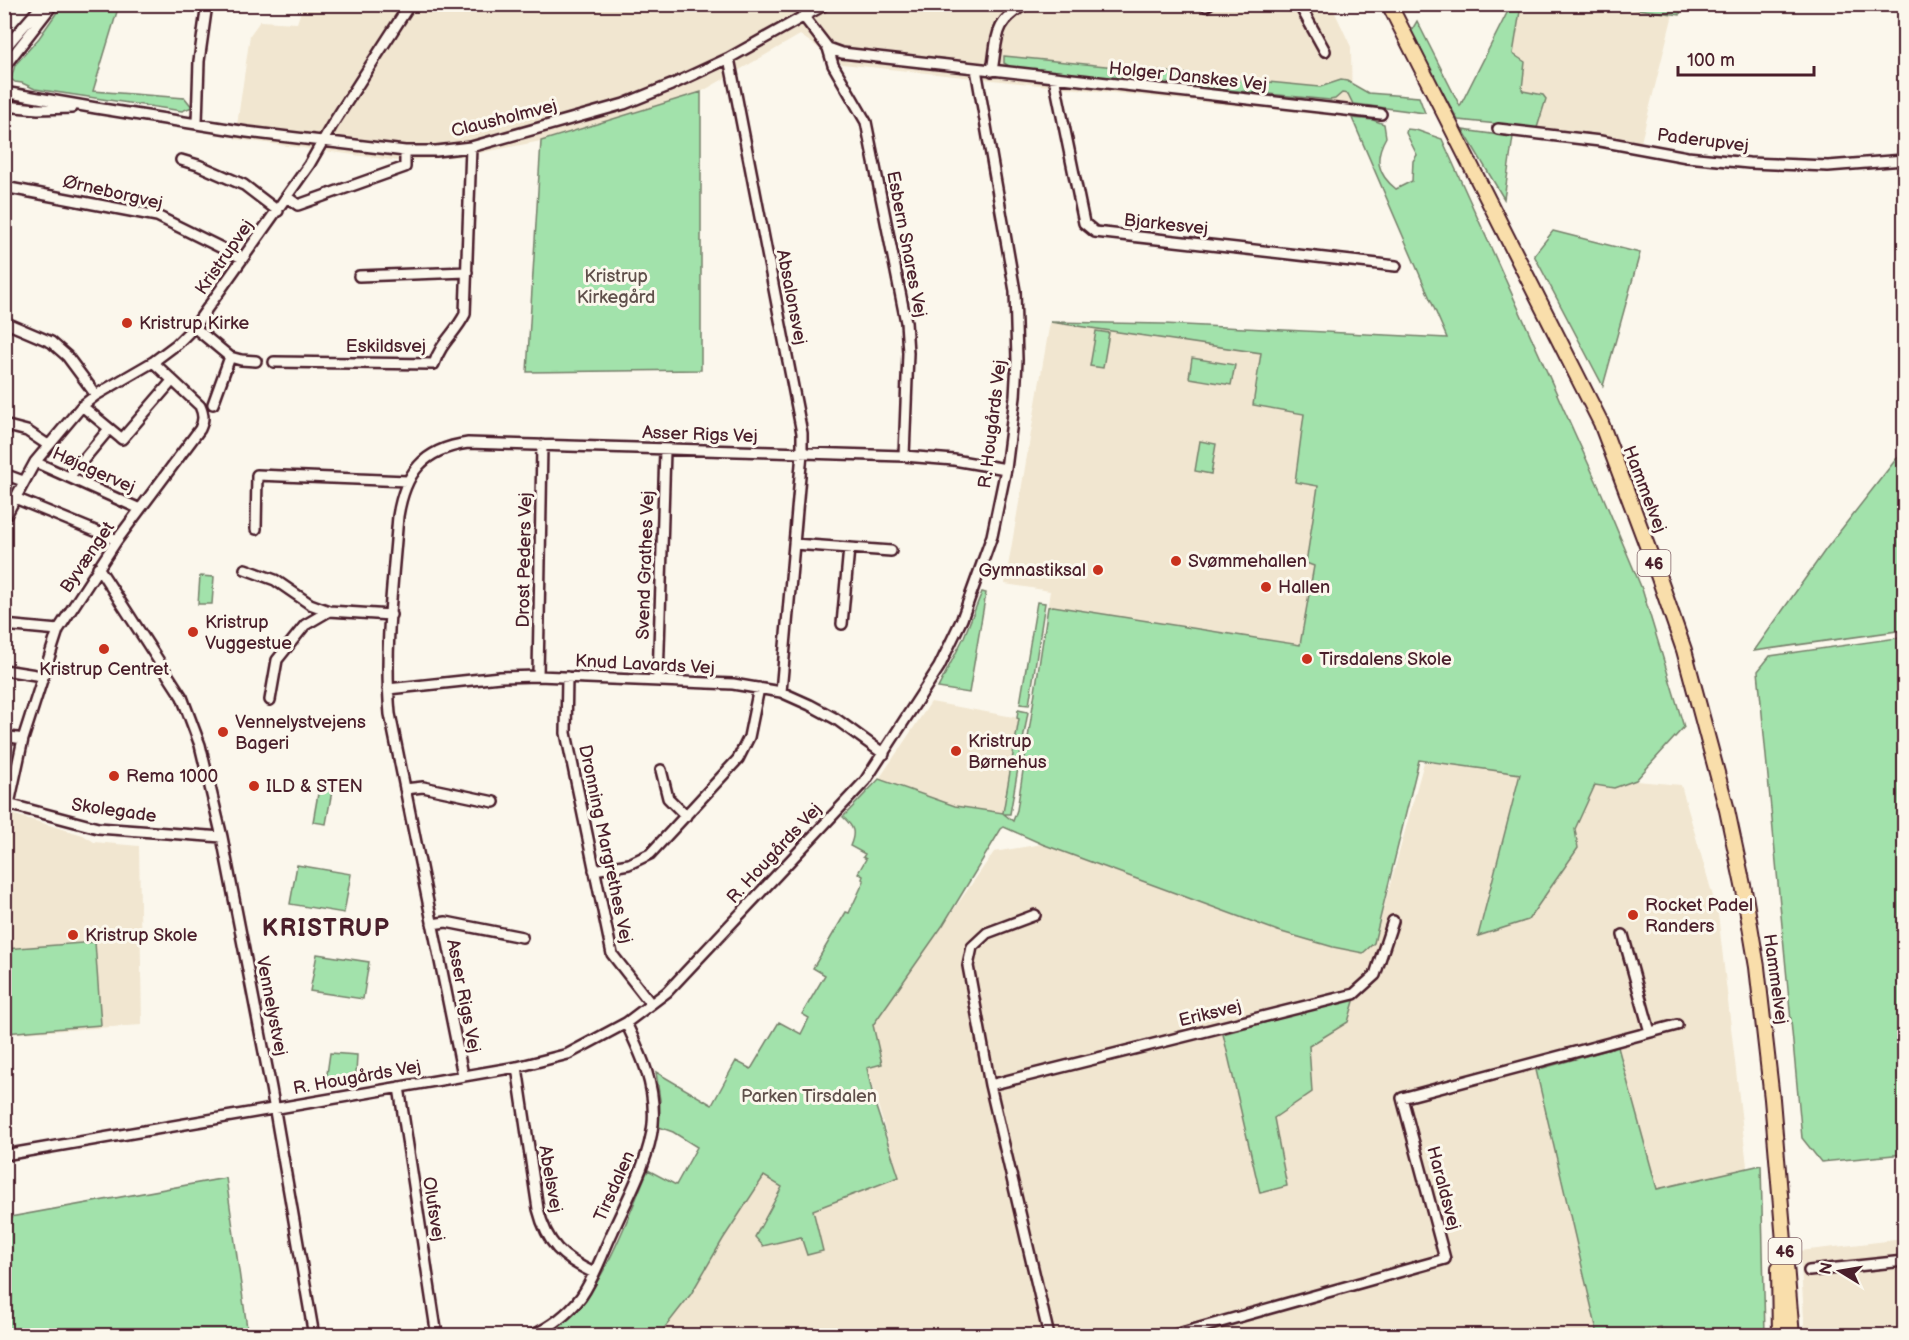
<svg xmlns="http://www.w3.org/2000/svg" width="1909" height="1340" font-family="'Balsamiq Sans',sans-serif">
<rect width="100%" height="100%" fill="#fbf7ec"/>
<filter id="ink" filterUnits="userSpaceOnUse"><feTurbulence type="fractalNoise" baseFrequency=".0167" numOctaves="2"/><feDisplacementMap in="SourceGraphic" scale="12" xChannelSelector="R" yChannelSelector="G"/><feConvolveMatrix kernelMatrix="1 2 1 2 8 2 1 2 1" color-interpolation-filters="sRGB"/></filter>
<g filter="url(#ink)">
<!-- built -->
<path fill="#f1e6d0" d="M 1331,4 L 1351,47 L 1352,118 L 842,64 L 800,35 L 701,92 L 541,141 L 464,156 L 399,161 L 235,139 L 250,35 L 260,21 L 297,23 L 303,5 Z
M 1518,5 L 1629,5 L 1629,8 L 1673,14 L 1641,142 L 1513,125 L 1505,55 Z
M 1050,322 L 1261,353 L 1304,414 L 1295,482 L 1318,486 L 1306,563 L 1314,566 L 1413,738 L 1013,822 L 1017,810 L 1050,591 L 1005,584 Z
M 931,702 L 1019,718 L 1003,813 L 955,806 L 879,779 Z
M 1424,762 L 1681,785 L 1718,914 L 1757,1253 L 1760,1335 L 659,1336 L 691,1294 L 723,1239 L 780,1151 L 798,1216 L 899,1177 L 867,1068 L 882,1064 L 873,1025 L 994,852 L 1042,844 L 1278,931 L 1333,947 L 1363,953 L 1374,943 Z
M 5,812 L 83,835 L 94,842 L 139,846 L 142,1025 L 5,1034 Z
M 1904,1239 L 1904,1335 L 1805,1335 L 1800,1251 Z"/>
<!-- green -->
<path fill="#a2e2ab" stroke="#76806b" stroke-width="1.5" d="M 62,5 L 119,5 L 93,91 L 185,98 L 192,107 L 182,111 L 35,89 L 22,83 L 15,82 L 11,79 L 15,65 L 39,38 Z
M 1511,5 L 1521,5 L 1513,54 L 1525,62 L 1522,89 L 1523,91 L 1543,95 L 1546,99 L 1537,128 L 1458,120 L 1410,33 L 1417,21 L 1460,106 Z
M 1629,5 L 1629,4 L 1681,5 L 1680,15 L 1629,8 Z
M 1004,56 L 1320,87 L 1341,80 L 1347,81 L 1368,93 L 1419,97 L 1425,113 L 1355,104 L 1353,104 L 1348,94 L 1342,93 L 1335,99 L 1330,100 L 1014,69 L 1004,63 Z
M 701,92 L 701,370 L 527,372 L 541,141 Z
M 1352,118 L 1373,120 L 1384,124 L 1386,137 C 1374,158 1377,174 1396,189 L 1412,181 L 1413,161 L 1417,155 L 1406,133 L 1407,129 L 1416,130 L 1442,139 L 1602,494 L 1642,589 L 1684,727 L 1636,780 L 1614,788 L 1595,785 L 1575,829 L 1578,848 L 1528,920 L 1478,936 L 1520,774 L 1419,760 L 1374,943 L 1363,953 L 1333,947 L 1278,931 L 1042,844 L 1004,827 L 1001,829 L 943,925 L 873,1025 L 882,1064 L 867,1068 L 874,1101 L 899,1177 L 813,1210 L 823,1251 L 807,1255 L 801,1237 L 763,1246 L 755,1237 L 782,1187 L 764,1176 L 723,1239 L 691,1294 L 659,1335 L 546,1335 C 602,1301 623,1227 648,1170 L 676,1185 L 697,1147 L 673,1132 L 659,1127 L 660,1100 L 656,1072 L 712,1105 L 736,1061 L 751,1069 L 779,1022 L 801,1034 L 809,1018 L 802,1014 L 825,975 L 813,968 L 846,912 L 849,913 L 864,881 L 862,879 L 863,876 L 858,873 L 866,859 L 863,857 L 865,854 L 850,846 C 856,832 854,827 843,817 L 879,779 L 955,806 L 1003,813 L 1019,719 L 1017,718 L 1018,710 L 1028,712 L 1010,814 L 1004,814 L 1013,821 L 1017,810 L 1048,607 L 1053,606 L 1300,645 L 1314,566 L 1306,563 L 1318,486 L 1295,482 L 1304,414 L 1253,405 L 1261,353 L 1050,322 L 1164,324 L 1447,338 Z
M 1463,130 L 1513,137 L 1504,199 Z
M 1553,231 L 1640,253 L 1603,386 L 1534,255 Z
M 1096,331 L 1109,333 L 1103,368 L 1090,366 Z
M 1192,358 L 1235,365 L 1231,385 L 1189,378 Z
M 1200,441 L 1216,444 L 1211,474 L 1195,471 Z
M 1904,449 L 1904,630 L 1754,651 L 1826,549 Z
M 200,576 L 214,577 L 212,604 L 198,604 Z
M 982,592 L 986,593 L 969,693 L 938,688 L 964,637 Z
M 1037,602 L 1045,603 L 1029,705 L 1020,704 Z
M 1904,637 L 1904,1013 L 1899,1014 L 1904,1078 L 1904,1154 L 1821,1162 L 1802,1138 L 1758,671 L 1770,656 Z
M 319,788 L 332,791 L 326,824 L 313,822 Z
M 297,865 L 351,874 L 344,913 L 290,904 Z
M 95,942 L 101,1025 L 5,1033 L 5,949 Z
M 317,954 L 369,962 L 363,999 L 310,991 Z
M 1355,998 L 1348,1022 L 1309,1046 L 1312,1092 L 1274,1118 L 1287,1186 L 1260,1193 L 1223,1034 Z
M 1618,1047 L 1657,1189 L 1761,1165 L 1765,1335 L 1662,1335 L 1661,1327 L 1618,1335 L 1598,1335 L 1536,1070 Z
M 330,1053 L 357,1055 L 356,1075 L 326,1081 Z
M 226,1178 L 248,1335 L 5,1335 L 5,1218 Z"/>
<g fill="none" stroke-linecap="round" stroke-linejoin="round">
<!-- minor casing -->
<g stroke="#4a1f2b" stroke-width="14">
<path id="minor" d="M 1204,4 L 1206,6 L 1209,4
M 1299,4 L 1325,51
M 804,17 L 828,48 L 842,53 L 1381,114
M 828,48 L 833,65 L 866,122 L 906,322 L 908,353 L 904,456
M 4,49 L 43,4
M 729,58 L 802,433 L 802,453 L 781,692
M 4,67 L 53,4
M 992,71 C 998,36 993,23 1026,4
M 1054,77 L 1084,223 L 1095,232 L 1396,266
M 4,92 L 96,108 L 247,132 L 405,151 L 436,151 L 471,147 L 624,104 L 671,85 L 729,58 L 826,4
M 4,106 L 38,109 L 72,108
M 197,123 L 199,61 L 207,4
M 1498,129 L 1600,141 L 1687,157 L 1749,163 L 1828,166 L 1904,160
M 181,160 L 198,165 L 244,185 L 278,211
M 4,187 L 157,216 L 242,258
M 287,197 L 298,205 L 405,167 L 405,151
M 359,276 L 467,272
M 4,322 L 51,342 L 67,356 L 96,395
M 194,327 L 230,357 L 213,404
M 230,357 L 241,360 L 256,361
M 274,362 L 434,364 C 441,342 455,334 465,314 L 471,147
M 82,406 L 122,439 L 172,381
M 4,425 L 27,431 L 48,445
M 35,462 L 140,509
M 4,474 L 23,481
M 69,477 L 109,429
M 15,498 L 117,540
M 4,519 L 35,462 L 82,406 L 96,395 L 153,362 L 177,344 L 194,327 L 309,165 L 332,125 L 410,4
M 256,529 L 257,475 L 407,481
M 794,544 L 891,551
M 98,567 L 182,697 L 200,745 L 222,837 L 271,1088 L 314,1336
M 245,569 L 275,580 L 310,604 L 329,611
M 842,624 L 849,548
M 4,625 L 58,630
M 4,670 L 42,676
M 538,676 L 542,445
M 567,677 L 566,733 L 612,954 L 651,1004
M 658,681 L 665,450
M 388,689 L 500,677 L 538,676 L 733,684 L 781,692 L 810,705 L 836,719 L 884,754
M 270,700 L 277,660 L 305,625 L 329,611 L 391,615
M 4,736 L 23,739
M 661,770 L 668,798 L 686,816
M 405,789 L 423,787 L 494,802
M 4,803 L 98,828 L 222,837
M 9,804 L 23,739 L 58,630 L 117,540 L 200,429 C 204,420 204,415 200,406 L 153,362
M 594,870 L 629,864 L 650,854 L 738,759 L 749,737 L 759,688
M 1035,915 L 987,933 L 972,947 L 968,966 L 990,1085 L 1049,1336
M 432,924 L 446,922 L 522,937
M 1623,935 L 1650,1032
M 517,1067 L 538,1209 C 547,1244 562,1258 594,1273
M 463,1075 L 390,714 C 384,648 393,582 398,516 C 405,473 423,449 468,443 L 904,456 L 954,460 L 1006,469
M 990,1085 L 1354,994 L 1375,975 L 1393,921
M 399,1087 L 437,1336
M 4,1155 L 517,1067 L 568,1054 L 626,1023 L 667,992 L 865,781 L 939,667 L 962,619 L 992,536 L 1006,469 L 1015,397 L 1017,360 L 1015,291 L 976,69
M 1809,1271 L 1904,1261
M 531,1336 C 551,1327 568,1314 581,1297 C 595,1277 603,1252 613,1231 C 628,1197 649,1161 653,1124 C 656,1086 642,1056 626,1023
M 1171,1336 L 1445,1259 L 1402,1098 L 1677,1025"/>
</g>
<!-- highway casing -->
<g stroke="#4a1f2b" stroke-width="18">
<path id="highway" d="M 1389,4 L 1601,423 L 1658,575 L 1684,650 L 1727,810 L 1744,890 L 1757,967 L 1772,1099 L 1792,1336
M 1779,1268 L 1780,1336"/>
</g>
<!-- minor -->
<use href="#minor" stroke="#fbf7ec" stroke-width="9"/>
<!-- highway -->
<use href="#highway" stroke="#f9deab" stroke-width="14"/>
</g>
</g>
<!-- markers -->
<g fill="#c8321e" stroke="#fbf7ec" stroke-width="2">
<circle cx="127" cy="323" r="6"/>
<circle cx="1176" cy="561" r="6"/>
<circle cx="1098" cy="570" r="6"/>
<circle cx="1266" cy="587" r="6"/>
<circle cx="193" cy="632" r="6"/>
<circle cx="104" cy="649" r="6"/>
<circle cx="1307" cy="659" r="6"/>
<circle cx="223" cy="732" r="6"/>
<circle cx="956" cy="751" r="6"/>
<circle cx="114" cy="776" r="6"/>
<circle cx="254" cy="786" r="6"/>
<circle cx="1633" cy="915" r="6"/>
<circle cx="73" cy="935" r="6"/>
</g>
<g text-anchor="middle" stroke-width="6" stroke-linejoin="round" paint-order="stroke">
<!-- shield labels -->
<g fill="#fbf7ec" stroke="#7f6065" stroke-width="1.5">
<rect x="1637.5" y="550" width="33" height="26" rx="4.5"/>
<rect x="1768.5" y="1238" width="33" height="26" rx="4.5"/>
</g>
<g font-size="16" font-weight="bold" fill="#4a1f2b">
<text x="1654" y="569">46</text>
<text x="1785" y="1257">46</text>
</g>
<!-- street labels -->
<g font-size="18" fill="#4a1f2b" stroke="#fbf7ec">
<text transform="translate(1188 76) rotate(6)" y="6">Holger Danskes Vej</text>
<text transform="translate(504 118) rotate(-14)" y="6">Clausholmvej</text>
<text transform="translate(1703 140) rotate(7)" y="6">Paderupvej</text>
<text transform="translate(113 192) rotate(13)" y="6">Ørneborgvej</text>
<text transform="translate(1166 224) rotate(6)" y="6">Bjarkesvej</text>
<text transform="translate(907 244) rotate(79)" y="6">Esbern Snares Vej</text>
<text transform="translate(224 257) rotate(-55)" y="6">Kristrupvej</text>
<text transform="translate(792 297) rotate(79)" y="6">Absalonsvej</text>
<text x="386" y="352">Eskildsvej</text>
<text transform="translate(992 424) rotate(-83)" y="6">R. Hougårds Vej</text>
<text transform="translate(700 434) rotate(2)" y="6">Asser Rigs Vej</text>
<text transform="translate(94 470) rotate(24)" y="6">Højagervej</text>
<text transform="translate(1645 489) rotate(69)" y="6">Hammelvej</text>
<text transform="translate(87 557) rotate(-56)" y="6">Byvænget</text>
<text transform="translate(524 560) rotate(-89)" y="6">Drost Peders Vej</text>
<text transform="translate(645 565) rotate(-88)" y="6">Svend Grathes Vej</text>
<text transform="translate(645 664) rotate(3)" y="6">Knud Lavards Vej</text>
<text transform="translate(114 810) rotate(8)" y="6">Skolegade</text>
<text transform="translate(606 844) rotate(78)" y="6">Dronning Margrethes Vej</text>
<text transform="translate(774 853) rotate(-47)" y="6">R. Hougårds Vej</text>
<text transform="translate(1776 979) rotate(82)" y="6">Hammelvej</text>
<text transform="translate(464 996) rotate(79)" y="6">Asser Rigs Vej</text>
<text transform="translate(272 1006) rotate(79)" y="6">Vennelystvej</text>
<text transform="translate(1210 1013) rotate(-14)" y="6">Eriksvej</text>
<text transform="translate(357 1077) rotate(-10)" y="6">R. Hougårds Vej</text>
<text transform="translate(551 1179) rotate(80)" y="6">Abelsvej</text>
<text transform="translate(614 1186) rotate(-66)" y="6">Tirsdalen</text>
<text transform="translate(1444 1188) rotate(75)" y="6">Haraldsvej</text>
<text transform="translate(434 1209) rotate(81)" y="6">Olufsvej</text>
</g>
<!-- park labels -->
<g font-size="18" fill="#60504b" stroke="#fbf7ec">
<text x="616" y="282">Kristrup<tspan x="616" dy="21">Kirkegård</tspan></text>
<text x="809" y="1102">Parken Tirsdalen</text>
</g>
<!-- poi labels -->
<g font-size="18" fill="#4a1f2b" stroke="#fbf7ec" text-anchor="start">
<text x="139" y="329">Kristrup Kirke</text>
<text x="1188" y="567">Svømmehallen</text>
<text x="1086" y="576" text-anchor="end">Gymnastiksal</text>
<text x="1278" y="593">Hallen</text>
<text x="205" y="628">Kristrup<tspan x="205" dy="21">Vuggestue</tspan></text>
<text x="1319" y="665">Tirsdalens Skole</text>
<text x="104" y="675" text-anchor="middle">Kristrup Centret</text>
<text x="235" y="728">Vennelystvejens<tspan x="235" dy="21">Bageri</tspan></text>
<text x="968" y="747">Kristrup<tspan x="968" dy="21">Børnehus</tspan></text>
<text x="126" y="782">Rema 1000</text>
<text x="266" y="792">ILD &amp; STEN</text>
<text x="1645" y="911">Rocket Padel<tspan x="1645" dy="21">Randers</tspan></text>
<text x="85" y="941">Kristrup Skole</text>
</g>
<!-- district labels -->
<g font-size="24" font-weight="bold" letter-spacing="1.5" fill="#4a1f2b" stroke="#fbf7ec">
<text x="326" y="936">KRISTRUP</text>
</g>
</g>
<!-- margin -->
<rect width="1909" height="1340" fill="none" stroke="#fbf7ec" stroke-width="24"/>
<rect x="12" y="12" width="1885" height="1316" fill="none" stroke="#4a1f2b" stroke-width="2" filter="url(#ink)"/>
<!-- north arrow -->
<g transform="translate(1840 1271) rotate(281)" stroke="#fbf7ec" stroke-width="4.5" paint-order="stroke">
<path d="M0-4.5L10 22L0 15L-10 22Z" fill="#4a1f2b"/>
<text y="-9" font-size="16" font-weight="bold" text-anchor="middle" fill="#4a1f2b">N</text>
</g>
<!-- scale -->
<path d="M1678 66v9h136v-9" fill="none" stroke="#4a1f2b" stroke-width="3"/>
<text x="1687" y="66" font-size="18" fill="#4a1f2b" stroke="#fbf7ec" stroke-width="4.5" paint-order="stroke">100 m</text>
</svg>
